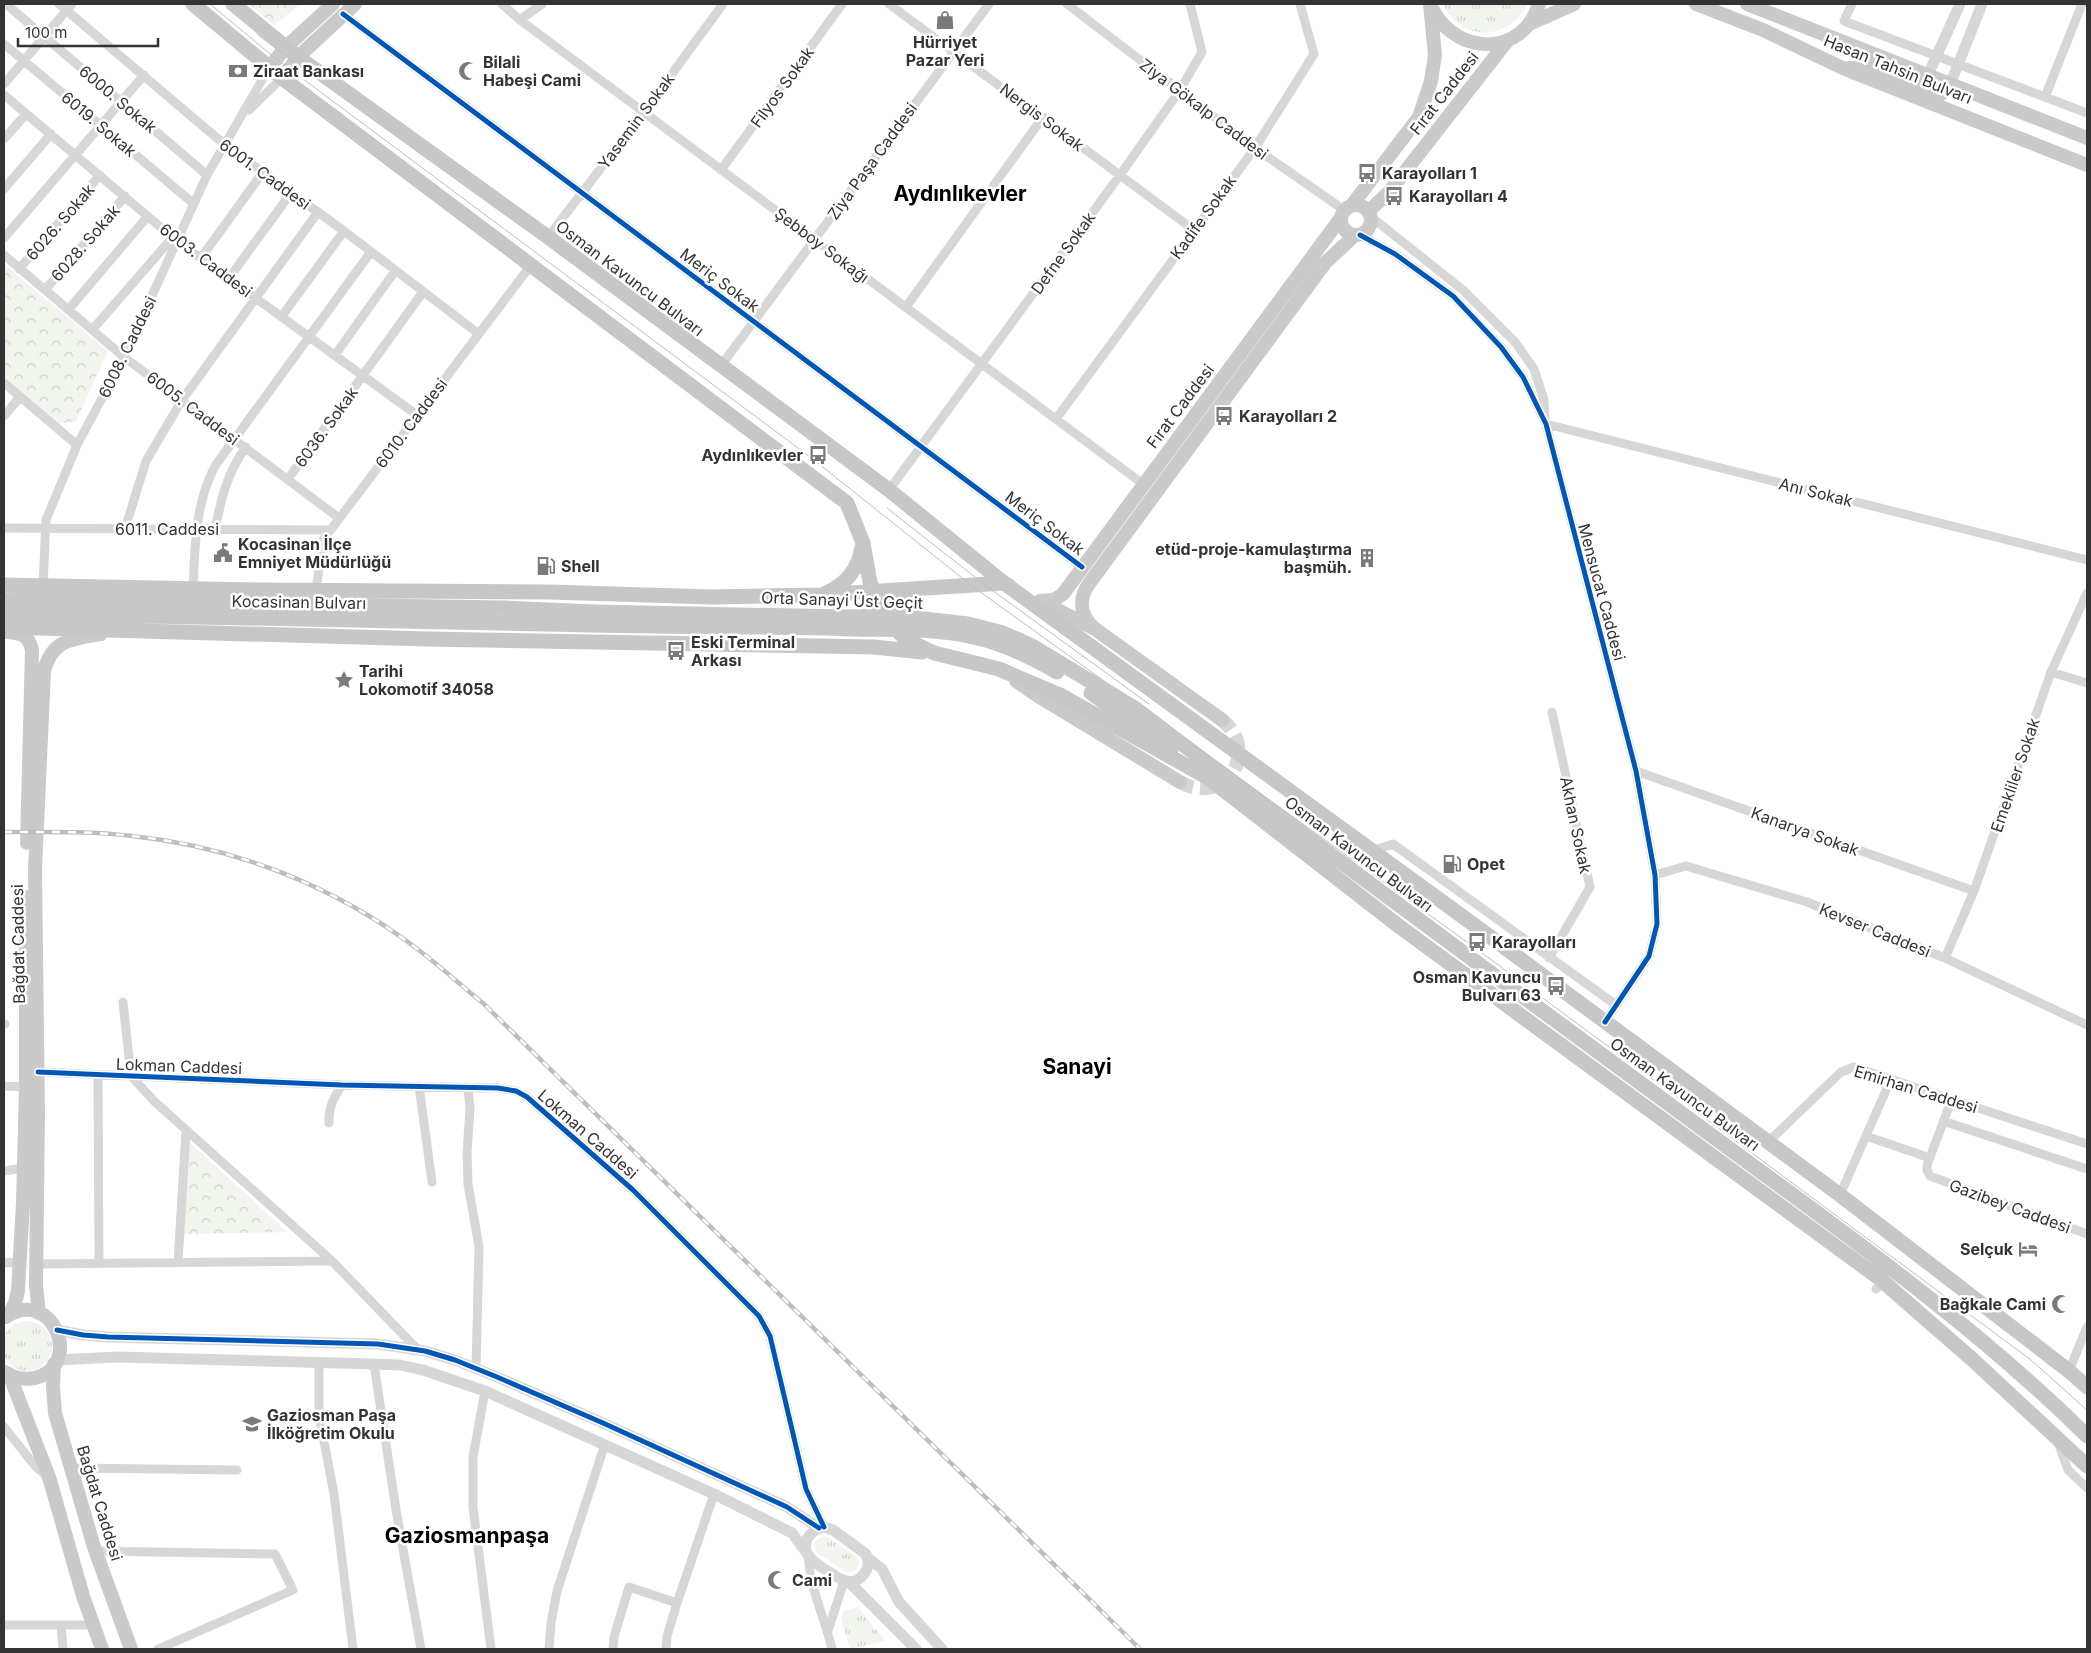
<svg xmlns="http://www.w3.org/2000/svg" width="2091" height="1653" font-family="Inter,sans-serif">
<defs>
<pattern id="grass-tufts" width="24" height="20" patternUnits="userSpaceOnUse" patternTransform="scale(1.25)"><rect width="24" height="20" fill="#f1f5ed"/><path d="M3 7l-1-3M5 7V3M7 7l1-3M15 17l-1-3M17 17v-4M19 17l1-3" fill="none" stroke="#cfd2cc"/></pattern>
<pattern id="forest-crowns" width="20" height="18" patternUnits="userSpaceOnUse" patternTransform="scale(1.25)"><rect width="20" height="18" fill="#f1f5ed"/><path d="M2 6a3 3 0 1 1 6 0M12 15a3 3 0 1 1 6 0" fill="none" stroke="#cfd2cc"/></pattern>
</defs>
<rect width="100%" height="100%" fill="#fff"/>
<!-- grass -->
<path fill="url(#grass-tufts)" d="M 1443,4 L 1527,4 C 1509,42 1460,42 1443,4 Z
M2 1346a25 25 0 1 1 50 0a25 25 0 1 1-50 0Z
M 824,1536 L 829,1538 L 856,1556 L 859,1563 L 856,1570 L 847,1572 L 817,1553 L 815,1549 L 815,1541 Z
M 858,1607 L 885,1641 L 850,1649 L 841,1618 L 844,1611 Z"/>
<!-- forest -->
<path fill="url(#forest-crowns)" d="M 249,4 L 301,4 L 274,25 Z
M 4,264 L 108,351 L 76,421 L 52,425 L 4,383 Z
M 185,1138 L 287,1232 L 184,1234 Z"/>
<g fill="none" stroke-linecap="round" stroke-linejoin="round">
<!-- primary-tunnel -->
<path stroke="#d6d6d6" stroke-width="14" stroke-dasharray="14 7" stroke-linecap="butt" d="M 1180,782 C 1224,807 1262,752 1222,720"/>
<!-- minor -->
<path stroke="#d7d7d7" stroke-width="9" d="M 6,4 L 207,175
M 59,4 L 224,144 L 344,231 L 479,334
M 502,4 L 520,20 L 1143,484
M 889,4 L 1194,230
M 1067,4 L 1255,148 L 1344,210
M 1852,4 L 1844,21 L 2087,113
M 343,14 L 1082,567
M 520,20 L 542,4
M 4,44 L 194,204
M 4,84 L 72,4
M 4,95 L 177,241 L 417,415
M 2045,97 L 2082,4
M 249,110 L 282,78
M 4,139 L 26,114
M 721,170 L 842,4
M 4,189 L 51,134
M 1370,216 L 1463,290 L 1515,342 L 1534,369 L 1544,400 L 1545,419
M 1360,235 L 1395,254 L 1453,296 L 1501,347 L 1523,377 L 1546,424 L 1636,771 L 1655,875 L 1657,924 L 1649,956 L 1605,1022
M 548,237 L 644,112 L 723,4
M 4,238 L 144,75
M 4,255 L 124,357 L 339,518
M 201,258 L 263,172
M 19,269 L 100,175
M 229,278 L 291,193
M 45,290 L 125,196
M 906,307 L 1043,117
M 68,310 L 148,216
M 282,316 L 344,231
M 92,330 L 173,237
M 335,355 L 395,271
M 720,367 L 989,4
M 4,383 L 77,445
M 4,416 L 20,397
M 1056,419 L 1255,148 L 1314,54 L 1300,4
M 1546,424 L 2087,560
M 288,479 L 423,292
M 889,490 L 1120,175 L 1180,90 L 1202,52 L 1190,4
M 4,528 L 330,530
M 125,529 L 146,461 L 182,400 L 318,212
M 215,530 C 221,499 227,473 246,447
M 43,586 L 46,520 L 77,445 L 124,357 L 207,175 L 269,68
M 193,589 C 195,546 195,504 215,466 L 370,253
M 316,591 L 323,540 L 531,265
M 2051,672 L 2087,683
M 1636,771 L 1974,891
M 1372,851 L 1393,844 L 1616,1005
M 1655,875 L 1686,866 L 1807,902 L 1945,958 L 2087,1025
M 1549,958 L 1590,887 L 1552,712
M 1945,958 L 1974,891 L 2051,672 L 2087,593
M 123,1002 L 131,1076 L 154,1101 L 332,1261 L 417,1349
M 4,1024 L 5,1024
M 38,1072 L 342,1085 L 498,1088 L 516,1091 L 527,1097 L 633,1190 L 759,1316 L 770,1336 L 806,1489 L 824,1527
M 98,1075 L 99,1263
M 4,1086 L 26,1087
M 419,1086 L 432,1182
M 468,1088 L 470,1109 L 467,1153 L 468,1184 L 479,1247 L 476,1369
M 1952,1099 L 1927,1165 L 1927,1170 L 1930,1176 L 2087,1234
M 1943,1121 L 2087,1169
M 329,1123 C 328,1108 334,1097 342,1085
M 1866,1136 L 1930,1158
M 1768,1142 L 1841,1072 L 1854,1067 L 2087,1144
M 4,1171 L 24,1168
M 1840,1195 L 1891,1079
M 178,1262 L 186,1130
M 4,1263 L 20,1262
M 36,1264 L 332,1261
M 1876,1289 L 1883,1282
M 319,1363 L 319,1415 L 334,1494 L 353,1649
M 374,1364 L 396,1510 L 421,1649
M 2069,1371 L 2087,1327
M 485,1391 L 473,1457 L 473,1507 L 491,1649
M 4,1427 L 36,1467 L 46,1475
M 2058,1442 L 2068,1470 L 2087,1488
M 71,1468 L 237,1470
M 96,1551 L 275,1554 L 293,1590 L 158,1649
M 808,1556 C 811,1593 824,1615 832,1649
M 4,1625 L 94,1625
M 61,1625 L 63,1649
M 828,1631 L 844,1581
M 549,1649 L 551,1623 L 557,1591 L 605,1444
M 613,1649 L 614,1637 L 629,1587 L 677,1603
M 666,1649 L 667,1636 L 677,1603 L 714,1494"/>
<!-- tertiary -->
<path stroke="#d7d7d7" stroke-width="11" d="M 1928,75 L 1960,4
M 1950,85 L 1982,4
M 57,1330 L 83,1335 L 108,1337 L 378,1344 L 425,1351 L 455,1360 L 497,1377 L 603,1423 L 787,1507 L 819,1528
M 57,1360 L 118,1357 L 374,1364 L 400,1365 L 423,1370 L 485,1391 L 714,1494 L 792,1533 L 806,1552
M 824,1527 L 833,1530 L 866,1554 C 869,1561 869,1569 863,1575 C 851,1590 835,1576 823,1568 C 818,1564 811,1561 808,1555 C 800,1542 811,1530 824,1527 Z
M 868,1558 L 882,1569 L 899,1602 L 942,1649
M 849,1582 L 916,1649"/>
<!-- primary -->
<path stroke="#cacaca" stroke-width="14" d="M 1696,4 L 1763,30 L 1845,69 L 2087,165
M 1747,4 L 2087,138
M 1433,10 C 1457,56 1523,57 1539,4
M 1529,24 L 1574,4
M 269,68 L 286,47 L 333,4
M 1849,68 L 1869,67 L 1937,94 L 1943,93 L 1950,85
M 282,78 L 298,57 L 355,4
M1341 220a15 15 0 1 1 30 0a15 15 0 1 1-30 0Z
M 1352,205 L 1419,117 L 1431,81 L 1435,55 L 1430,4
M 1368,212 L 1389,192 L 1508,40
M 1040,601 L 1054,600 L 1063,594 L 1340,219
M 1040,601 L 1095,629 L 1222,720
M 1095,629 C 1081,617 1078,601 1088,585 L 1325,263 L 1355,235
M 7,632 C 21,633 29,635 32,650 L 27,843
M 1016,681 L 1038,696 L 1180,782
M 39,1313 L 36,1285 L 38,1115 L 35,870 L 44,671 C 52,639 73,639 101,634
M 9,1315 L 15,1303 L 18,1291 L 23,1203 L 26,1087 L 26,897
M 54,1364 L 53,1387 L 55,1413 L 94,1547 L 131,1649
M 5,1372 C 14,1378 24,1380 35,1378 C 85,1365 52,1286 6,1317
M 9,1374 L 49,1477 L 83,1596 L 102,1649"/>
<!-- trunk -->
<path stroke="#c7c7c7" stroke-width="15" d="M 193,4 L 282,78 L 847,503 L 863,543 L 870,582 L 875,599 L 890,624 L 907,640 L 934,653 L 999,669 L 1062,696 L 1210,779
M 233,4 L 298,57 L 548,237 L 889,490 L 1004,583 L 1477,927 L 1840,1195 L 2069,1371 L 2087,1387
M 4,585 L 257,590 L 549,592 L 712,597 L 820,595 L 1004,583 L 1009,586
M 826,593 C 846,584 859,568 862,547
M 4,600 L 503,608 L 593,612
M 4,613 L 594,625
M 4,627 L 427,639 L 874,647 L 922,652
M 897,629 C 891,611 902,596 918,590
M 1178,741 C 1350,869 1523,997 1696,1124 C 1830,1223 1969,1319 2087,1436
M 1203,774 L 1400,927 L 1879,1278 L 1973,1360 L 2087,1466"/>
<!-- tram -->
<path stroke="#bebebe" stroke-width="1" d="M 210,4 L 275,58 L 814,460 L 972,586 L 1474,947 L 2031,1360 L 2087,1410
M 257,34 L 301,68
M 887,508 L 985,585 L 1149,704"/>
<!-- rail casing -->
<g stroke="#bebebe" stroke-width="4.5">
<path id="rail" d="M 4,832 C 46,832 90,831 132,836 C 237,847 337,887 420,951 C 442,968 463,987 484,1004 L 1140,1649"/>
</g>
<!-- rail -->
<use href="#rail" stroke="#fff" stroke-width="2.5" stroke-dasharray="8" stroke-linecap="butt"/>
<!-- trunk-bridge -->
<path stroke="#c7c7c7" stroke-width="15" d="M 593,612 L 846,617 L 898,616 L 968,624 L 1003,633 L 1032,646 L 1136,709 L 1178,741
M 594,625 C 680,627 766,626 852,629 C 892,630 934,628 973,637 C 1003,643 1031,657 1057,672
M 1091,693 L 1171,750"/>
<!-- cycleway casing -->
<g stroke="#fff" stroke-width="8">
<path id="cycleway" d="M 343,14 L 1082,567
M 1360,235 L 1395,254 L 1453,296 L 1501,347 L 1523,377 L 1546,424 L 1636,771 L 1655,875 L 1657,924 L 1649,956 L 1605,1022
M 38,1072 L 342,1085 L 498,1088 L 516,1091 L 527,1097 L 633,1190 L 759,1316 L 770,1336 L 806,1489 L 824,1527
M 57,1330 L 83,1335 L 108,1337 L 378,1344 L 425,1351 L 455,1360 L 497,1377 L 603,1423 L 787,1507 L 819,1528"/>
</g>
<!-- cycleway -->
<use href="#cycleway" stroke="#0057b8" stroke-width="5"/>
</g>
<!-- icons -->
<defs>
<g id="shop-bare" transform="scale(1.5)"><path d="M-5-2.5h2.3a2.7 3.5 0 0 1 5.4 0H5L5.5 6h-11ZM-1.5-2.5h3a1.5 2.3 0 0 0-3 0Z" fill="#7a7a7a" stroke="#fff" stroke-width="2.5" paint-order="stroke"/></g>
<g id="bank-bare" transform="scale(1.5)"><path d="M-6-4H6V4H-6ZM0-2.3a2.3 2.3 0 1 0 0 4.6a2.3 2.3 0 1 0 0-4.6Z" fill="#7a7a7a" stroke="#fff" stroke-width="2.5" paint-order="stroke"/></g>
<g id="mosque-bare" transform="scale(1.5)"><path d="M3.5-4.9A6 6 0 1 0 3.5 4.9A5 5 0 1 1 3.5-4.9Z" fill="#7a7a7a" stroke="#fff" stroke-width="2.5" paint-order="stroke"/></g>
<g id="bus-bare" transform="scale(1.5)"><path d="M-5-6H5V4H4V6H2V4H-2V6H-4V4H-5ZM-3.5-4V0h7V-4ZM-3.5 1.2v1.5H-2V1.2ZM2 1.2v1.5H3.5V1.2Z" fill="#7a7a7a" stroke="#fff" stroke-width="2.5" paint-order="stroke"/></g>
<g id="civic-bare" transform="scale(1.5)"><path d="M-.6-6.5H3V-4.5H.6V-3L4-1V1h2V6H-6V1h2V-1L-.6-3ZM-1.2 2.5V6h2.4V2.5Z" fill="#7a7a7a" stroke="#fff" stroke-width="2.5" paint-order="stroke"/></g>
<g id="building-bare" transform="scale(1.5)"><path d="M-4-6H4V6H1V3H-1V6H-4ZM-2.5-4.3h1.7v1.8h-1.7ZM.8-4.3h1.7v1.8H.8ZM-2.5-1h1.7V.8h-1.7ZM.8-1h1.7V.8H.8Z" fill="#7a7a7a" stroke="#fff" stroke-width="2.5" paint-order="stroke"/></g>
<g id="fuel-bare" transform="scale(1.5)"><path d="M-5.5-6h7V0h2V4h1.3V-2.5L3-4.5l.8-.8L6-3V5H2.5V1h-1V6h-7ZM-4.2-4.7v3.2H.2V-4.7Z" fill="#7a7a7a" stroke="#fff" stroke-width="2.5" paint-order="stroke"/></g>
<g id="sight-bare" transform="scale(1.5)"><path d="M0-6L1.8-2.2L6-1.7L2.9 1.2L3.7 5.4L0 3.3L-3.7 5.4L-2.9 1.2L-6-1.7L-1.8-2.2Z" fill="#7a7a7a" stroke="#fff" stroke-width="2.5" paint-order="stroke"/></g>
<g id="hotel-bare" transform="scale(1.5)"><path d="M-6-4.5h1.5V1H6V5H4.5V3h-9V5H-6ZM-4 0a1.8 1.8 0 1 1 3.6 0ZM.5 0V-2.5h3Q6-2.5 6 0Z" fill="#7a7a7a" stroke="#fff" stroke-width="2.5" paint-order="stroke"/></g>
<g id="school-bare" transform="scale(1.5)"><path d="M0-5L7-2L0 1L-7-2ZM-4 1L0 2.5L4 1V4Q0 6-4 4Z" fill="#7a7a7a" stroke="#fff" stroke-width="2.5" paint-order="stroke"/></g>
</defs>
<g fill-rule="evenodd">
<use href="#shop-bare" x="945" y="20"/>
<use href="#bank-bare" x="238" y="71"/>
<use href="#mosque-bare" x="468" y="71"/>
<use href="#bus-bare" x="1367" y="173"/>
<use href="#bus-bare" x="1394" y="196"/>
<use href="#bus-bare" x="1224" y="416"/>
<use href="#bus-bare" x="818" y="455"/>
<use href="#civic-bare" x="223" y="553"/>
<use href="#building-bare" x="1367" y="558"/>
<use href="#fuel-bare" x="546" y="566"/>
<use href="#bus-bare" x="676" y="651"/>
<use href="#sight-bare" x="344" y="680"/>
<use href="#fuel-bare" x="1452" y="864"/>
<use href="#bus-bare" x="1477" y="942"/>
<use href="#bus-bare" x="1556" y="986"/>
<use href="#hotel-bare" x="2028" y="1249"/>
<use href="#mosque-bare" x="2061" y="1304"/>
<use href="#school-bare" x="252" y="1424"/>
<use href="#mosque-bare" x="777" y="1580"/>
</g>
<g text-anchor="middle" stroke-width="5" stroke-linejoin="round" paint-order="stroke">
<!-- poi labels -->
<g font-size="16" font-weight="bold" fill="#333" stroke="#fff" text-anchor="start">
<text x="945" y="48" text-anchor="middle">Hürriyet<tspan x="945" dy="18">Pazar Yeri</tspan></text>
<text x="483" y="68">Bilali<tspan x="483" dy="18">Habeşi Cami</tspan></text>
<text x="253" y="77">Ziraat Bankası</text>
<text x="1382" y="179">Karayolları 1</text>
<text x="1409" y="202">Karayolları 4</text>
<text x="1239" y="422">Karayolları 2</text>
<text x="803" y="461" text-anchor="end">Aydınlıkevler</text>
<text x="238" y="550">Kocasinan İlçe<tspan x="238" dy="18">Emniyet Müdürlüğü</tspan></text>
<text x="1352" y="555" text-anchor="end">etüd-proje-kamulaştırma<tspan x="1352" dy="18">başmüh.</tspan></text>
<text x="561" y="572">Shell</text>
<text x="691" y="648">Eski Terminal<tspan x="691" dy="18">Arkası</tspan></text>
<text x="359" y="677">Tarihi<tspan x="359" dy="18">Lokomotif 34058</tspan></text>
<text x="1467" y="870">Opet</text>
<text x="1492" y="948">Karayolları</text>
<text x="1541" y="983" text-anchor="end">Osman Kavuncu<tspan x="1541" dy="18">Bulvarı 63</tspan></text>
<text x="2013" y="1255" text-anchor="end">Selçuk</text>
<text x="2046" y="1310" text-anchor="end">Bağkale Cami</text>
<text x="267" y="1421">Gaziosman Paşa<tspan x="267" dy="18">İlköğretim Okulu</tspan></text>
<text x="792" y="1586">Cami</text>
</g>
<!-- street labels -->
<g font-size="16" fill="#333" stroke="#fff">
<text transform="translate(1898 69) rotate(22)" y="6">Hasan Tahsin Bulvarı</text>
<text transform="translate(782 87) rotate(-54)" y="6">Filyos Sokak</text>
<text transform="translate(1444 93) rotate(-52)" y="6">Fırat Caddesi</text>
<text transform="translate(118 99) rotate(40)" y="6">6000. Sokak</text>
<text transform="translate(1204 109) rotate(37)" y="6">Ziya Gökalp Caddesi</text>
<text transform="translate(1042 117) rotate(37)" y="6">Nergis Sokak</text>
<text transform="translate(636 121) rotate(-53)" y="6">Yasemin Sokak</text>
<text transform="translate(99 124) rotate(40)" y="6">6019. Sokak</text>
<text transform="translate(872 161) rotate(-54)" y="6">Ziya Paşa Caddesi</text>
<text transform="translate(265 174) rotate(36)" y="6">6001. Caddesi</text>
<text transform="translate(1203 217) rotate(-54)" y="6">Kadife Sokak</text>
<text transform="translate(60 222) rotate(-49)" y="6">6026. Sokak</text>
<text transform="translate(85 243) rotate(-49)" y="6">6028. Sokak</text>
<text transform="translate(822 245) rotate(37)" y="6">Şebboy Sokağı</text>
<text transform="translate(1063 253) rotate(-54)" y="6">Defne Sokak</text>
<text transform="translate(206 260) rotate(37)" y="6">6003. Caddesi</text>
<text transform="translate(630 278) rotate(37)" y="6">Osman Kavuncu Bulvarı</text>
<text transform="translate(720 280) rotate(37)" y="6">Meriç Sokak</text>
<text transform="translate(127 347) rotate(-64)" y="6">6008. Caddesi</text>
<text transform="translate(1180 406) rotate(-53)" y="6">Fırat Caddesi</text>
<text transform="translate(193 408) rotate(37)" y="6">6005. Caddesi</text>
<text transform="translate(411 423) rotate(-53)" y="6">6010. Caddesi</text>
<text transform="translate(326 427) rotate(-54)" y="6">6036. Sokak</text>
<text transform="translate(1816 492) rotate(14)" y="6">Anı Sokak</text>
<text transform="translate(1045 523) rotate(37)" y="6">Meriç Sokak</text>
<text x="167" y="535">6011. Caddesi</text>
<text transform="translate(1602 592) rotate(75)" y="6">Mensucat Caddesi</text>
<text transform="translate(842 600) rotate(2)" y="6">Orta Sanayi Üst Geçit</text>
<text transform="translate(299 602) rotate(1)" y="6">Kocasinan Bulvarı</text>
<text transform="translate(2015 775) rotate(-71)" y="6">Emekliler Sokak</text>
<text transform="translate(1576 825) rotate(78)" y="6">Akhan Sokak</text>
<text transform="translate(1805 831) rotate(20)" y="6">Kanarya Sokak</text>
<text transform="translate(1359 854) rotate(37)" y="6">Osman Kavuncu Bulvarı</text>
<text transform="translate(1875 930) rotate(22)" y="6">Kevser Caddesi</text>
<text transform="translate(18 944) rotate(-91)" y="6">Bağdat Caddesi</text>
<text transform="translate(179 1066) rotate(2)" y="6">Lokman Caddesi</text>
<text transform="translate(1916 1089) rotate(17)" y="6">Emirhan Caddesi</text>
<text transform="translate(1685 1094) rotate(36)" y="6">Osman Kavuncu Bulvarı</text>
<text transform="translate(588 1134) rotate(41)" y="6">Lokman Caddesi</text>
<text transform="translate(2010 1206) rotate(20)" y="6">Gazibey Caddesi</text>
<text transform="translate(100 1503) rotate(73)" y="6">Bağdat Caddesi</text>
</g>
<!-- district labels -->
<g font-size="21" font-weight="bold" fill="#000" stroke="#fff">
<text x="960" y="201">Aydınlıkevler</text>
<text x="1077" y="1074">Sanayi</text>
<text x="467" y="1543">Gaziosmanpaşa</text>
</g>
</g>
<!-- border -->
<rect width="2091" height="1653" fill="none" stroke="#333333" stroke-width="10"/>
<!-- scale -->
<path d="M18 38v8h140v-8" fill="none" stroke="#333333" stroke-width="2.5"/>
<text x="25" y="38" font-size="15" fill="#333333" stroke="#ffffff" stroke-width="4" paint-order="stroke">100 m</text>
</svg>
